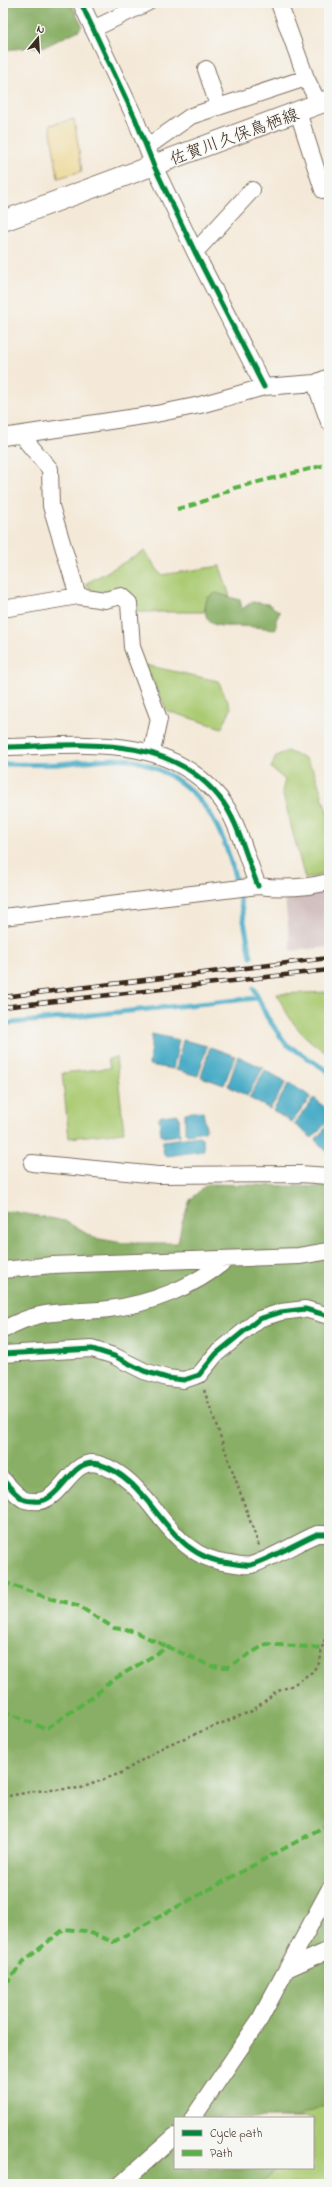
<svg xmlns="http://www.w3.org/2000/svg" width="332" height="2187" font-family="'Indie Flower','Klee One',sans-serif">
<rect width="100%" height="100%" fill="#f6f6f2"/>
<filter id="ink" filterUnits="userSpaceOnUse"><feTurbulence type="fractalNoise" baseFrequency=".025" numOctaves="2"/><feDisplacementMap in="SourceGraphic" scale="8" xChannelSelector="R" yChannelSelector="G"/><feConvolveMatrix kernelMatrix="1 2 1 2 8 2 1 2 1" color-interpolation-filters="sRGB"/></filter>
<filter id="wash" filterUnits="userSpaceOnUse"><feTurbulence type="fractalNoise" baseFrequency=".012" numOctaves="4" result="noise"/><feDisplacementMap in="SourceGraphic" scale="16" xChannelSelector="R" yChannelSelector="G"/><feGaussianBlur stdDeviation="0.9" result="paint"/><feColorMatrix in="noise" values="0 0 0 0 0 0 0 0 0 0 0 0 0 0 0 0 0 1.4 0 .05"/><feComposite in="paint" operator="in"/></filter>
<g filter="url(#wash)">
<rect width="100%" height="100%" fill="#f4e9d8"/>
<!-- industrial -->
<path fill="#d2bfbf" d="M 325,889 L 329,897 L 329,947 L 291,951 L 284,892 Z"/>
<!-- green -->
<path fill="#abcb73" stroke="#737a48" d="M 145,551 L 161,575 L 220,566 L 230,597 L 216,593 L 207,598 L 204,612 L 138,612 L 132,592 L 99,596 L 85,584 Z
M 145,665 L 218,681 L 231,708 L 222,728 L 167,711 Z
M 287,751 L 306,759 L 315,773 L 329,818 L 329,873 L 305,879 L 282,791 L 285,780 L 271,768 L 276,756 Z
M 329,992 L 329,1054 C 302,1038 290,1022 277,994 Z
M 116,1057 L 124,1132 L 69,1138 L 62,1073 L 110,1068 L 108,1059 Z
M 329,2065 L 329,2184 L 228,2184 L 242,2168 L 313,2168 L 313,2118 L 284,2118 Z"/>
<!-- forest -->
<path fill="#88af65" stroke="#626c42" d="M 10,3 L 71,3 L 82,25 L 79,30 L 46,46 L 4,50 L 3,6 Z
M 216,593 L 240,600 L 242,609 L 252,602 L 268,604 L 280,612 L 276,620 L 276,629 C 263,628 249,626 236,626 C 213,627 201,625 207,598 Z
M 207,1184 L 329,1187 L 329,2100 L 326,2104 L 302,2115 L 301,2118 L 175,2118 L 175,2168 L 278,2168 L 260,2184 L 3,2184 L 3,1213 L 10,1211 L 65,1221 L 94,1238 L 123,1243 L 178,1243 L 182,1222 L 190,1200 Z"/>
<!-- sand -->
<path fill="#eeda9e" stroke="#94825e" d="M 74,119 L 82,171 L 58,178 L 50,125 Z"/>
<!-- water -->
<path fill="#47abc6" stroke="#416a72" d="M 152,1034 L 179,1040 L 173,1069 L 149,1065 Z
M 183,1040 L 207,1046 L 198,1076 L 176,1070 Z
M 210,1047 L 235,1056 L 224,1085 L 201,1077 Z
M 238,1056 L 263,1068 L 247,1096 L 228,1086 Z
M 265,1070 L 286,1082 L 270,1109 L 249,1098 Z
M 289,1083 L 311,1097 L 292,1122 L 273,1111 Z
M 314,1098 L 329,1111 L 329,1120 L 312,1138 L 294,1124 Z
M 200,1111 L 203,1112 L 206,1128 L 205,1131 L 188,1134 L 185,1132 L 185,1113 Z
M 177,1114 L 179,1116 L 180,1135 L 164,1137 L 161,1135 L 159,1118 L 161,1116 Z
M 329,1124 L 329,1154 L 315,1140 Z
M 199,1136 L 202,1138 L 204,1148 L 203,1151 L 167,1156 L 164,1154 L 162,1144 L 163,1141 Z"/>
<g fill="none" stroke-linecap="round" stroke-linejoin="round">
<!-- stream -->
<path stroke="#47abc6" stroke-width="5" d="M 3,764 C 21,764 40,765 58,764 C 80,762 102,758 124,759 C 139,760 154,767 167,774 C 233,809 237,892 251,957
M 254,989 L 267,1017 L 286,1044 L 329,1072
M 3,1024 L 257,998"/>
</g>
</g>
<g filter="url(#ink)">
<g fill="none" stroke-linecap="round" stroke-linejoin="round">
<!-- minor casing -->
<g stroke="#7c6d5f" stroke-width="18">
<path id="minor" d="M 81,3 L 135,118 L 154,166 L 195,252 L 264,387
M 279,3 L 306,78 L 319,104
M 93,29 L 147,3
M 206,69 L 218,106
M 298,112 L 323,190 L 329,190
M 147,147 L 191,116 L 306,78
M 195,252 L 252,190
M 315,383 L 329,422
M 21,435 L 50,469 L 51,506 L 78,596
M 3,437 L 156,414 L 200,405 L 264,387 L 315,383 L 329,377
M 3,609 L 78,596 L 105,600 L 121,596 L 129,603 L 132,647 L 159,719 L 152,751
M 3,747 C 78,746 165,731 219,797 C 238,819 246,858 258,886
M 3,917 L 258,886 C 282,889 305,888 329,882
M 32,1163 L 158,1175 L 300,1174 L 329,1176
M 3,1270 L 52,1265 L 299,1256 L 329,1251
M 3,1330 C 41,1307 67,1314 109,1309 C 150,1304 194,1287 226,1260
M 3,1354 L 92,1349 L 114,1356 L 144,1371 L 167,1378 L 184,1380 L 199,1375 L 216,1354 L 259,1319 L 281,1312 L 305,1309 L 329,1316
M 3,1480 C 9,1486 15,1494 23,1499 C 26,1501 30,1501 34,1501 C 61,1505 70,1456 98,1464 C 155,1480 164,1558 230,1563 C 236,1564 245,1566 251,1565 C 269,1560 298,1542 317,1534 L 329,1534
M 287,1969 L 329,1950
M 193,2118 L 260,2019 L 329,1890
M 121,2184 L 175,2136"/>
</g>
<!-- major casing -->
<g stroke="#7c6d5f" stroke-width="22">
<path id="major" d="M 3,221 L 329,100"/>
</g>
<!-- path -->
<path stroke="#7c6d5f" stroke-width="2.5" stroke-dasharray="3 3" stroke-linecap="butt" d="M 204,1390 L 259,1546
M 3,1797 L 36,1791 L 81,1788 L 121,1773 L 165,1746 L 252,1711 L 276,1692 L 293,1685 L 312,1672 L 320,1662 L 322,1648 L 329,1626"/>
<!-- minor -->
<use href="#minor" stroke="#fff" stroke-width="16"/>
<!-- major -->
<use href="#major" stroke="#fff" stroke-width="20"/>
<!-- rail casing -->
<g stroke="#3b2a1e" stroke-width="4.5">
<path id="rail" d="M 3,997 L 329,958
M 3,1007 L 329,970"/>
</g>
<!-- rail -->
<use href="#rail" stroke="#f6f6f2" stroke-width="3" stroke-dasharray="9" stroke-linecap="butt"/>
<!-- quiet -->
<path stroke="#57b245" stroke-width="4" stroke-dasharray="8 4" stroke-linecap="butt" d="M 177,509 L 197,504 L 234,488 L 329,464
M 3,1582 L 48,1598 L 77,1605 L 114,1628 L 133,1631 L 168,1647
M 3,1711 L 46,1729 L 94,1696 L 111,1681 L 168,1647 L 211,1666 L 228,1667 L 266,1644 L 322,1648
M 3,1979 L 9,1980 L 24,1961 L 64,1929 L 86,1931 L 113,1942 L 329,1824"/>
<!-- cycleway casing -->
<g stroke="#f6f6f2" stroke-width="8">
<path id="cycleway" d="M 81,3 L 135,118 L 154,166 L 195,252 L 264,387
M 3,747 C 78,746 165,731 219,797 C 238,819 246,858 258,886
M 3,1354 L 92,1349 L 114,1356 L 144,1371 L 167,1378 L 184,1380 L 199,1375 L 216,1354 L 259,1319 L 281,1312 L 305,1309 L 329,1316
M 3,1480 C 9,1486 15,1494 23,1499 C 26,1501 30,1501 34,1501 C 61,1505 70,1456 98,1464 C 155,1480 164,1558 230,1563 C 236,1564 245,1566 251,1565 C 269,1560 298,1542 317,1534 L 329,1534"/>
</g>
<!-- cycleway -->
<use href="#cycleway" stroke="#00873e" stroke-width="5"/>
</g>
</g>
<g text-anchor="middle" stroke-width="3" stroke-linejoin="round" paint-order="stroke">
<!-- street labels -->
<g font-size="17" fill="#3b2a1e" stroke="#f6f6f2">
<text transform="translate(234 136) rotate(-20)" y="6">佐賀川久保鳥栖線</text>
</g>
</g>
<!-- margin -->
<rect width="332" height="2187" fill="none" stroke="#f6f6f2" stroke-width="16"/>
<!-- legend -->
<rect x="174" y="2117" width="140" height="52" fill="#f6f6f2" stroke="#aba49d"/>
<rect x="182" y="2130" width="20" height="6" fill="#00873e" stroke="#aba49d"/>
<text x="210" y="2137" font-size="12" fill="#3b2a1e">Cycle path</text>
<rect x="182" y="2150" width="20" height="6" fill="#57b245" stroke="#aba49d"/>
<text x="210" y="2157" font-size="12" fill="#3b2a1e">Path</text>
<!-- north arrow -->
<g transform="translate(38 38) rotate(18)" stroke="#f6f6f2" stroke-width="3" paint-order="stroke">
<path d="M0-3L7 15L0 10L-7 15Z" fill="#3b2a1e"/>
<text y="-6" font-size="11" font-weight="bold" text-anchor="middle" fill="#3b2a1e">N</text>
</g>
</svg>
